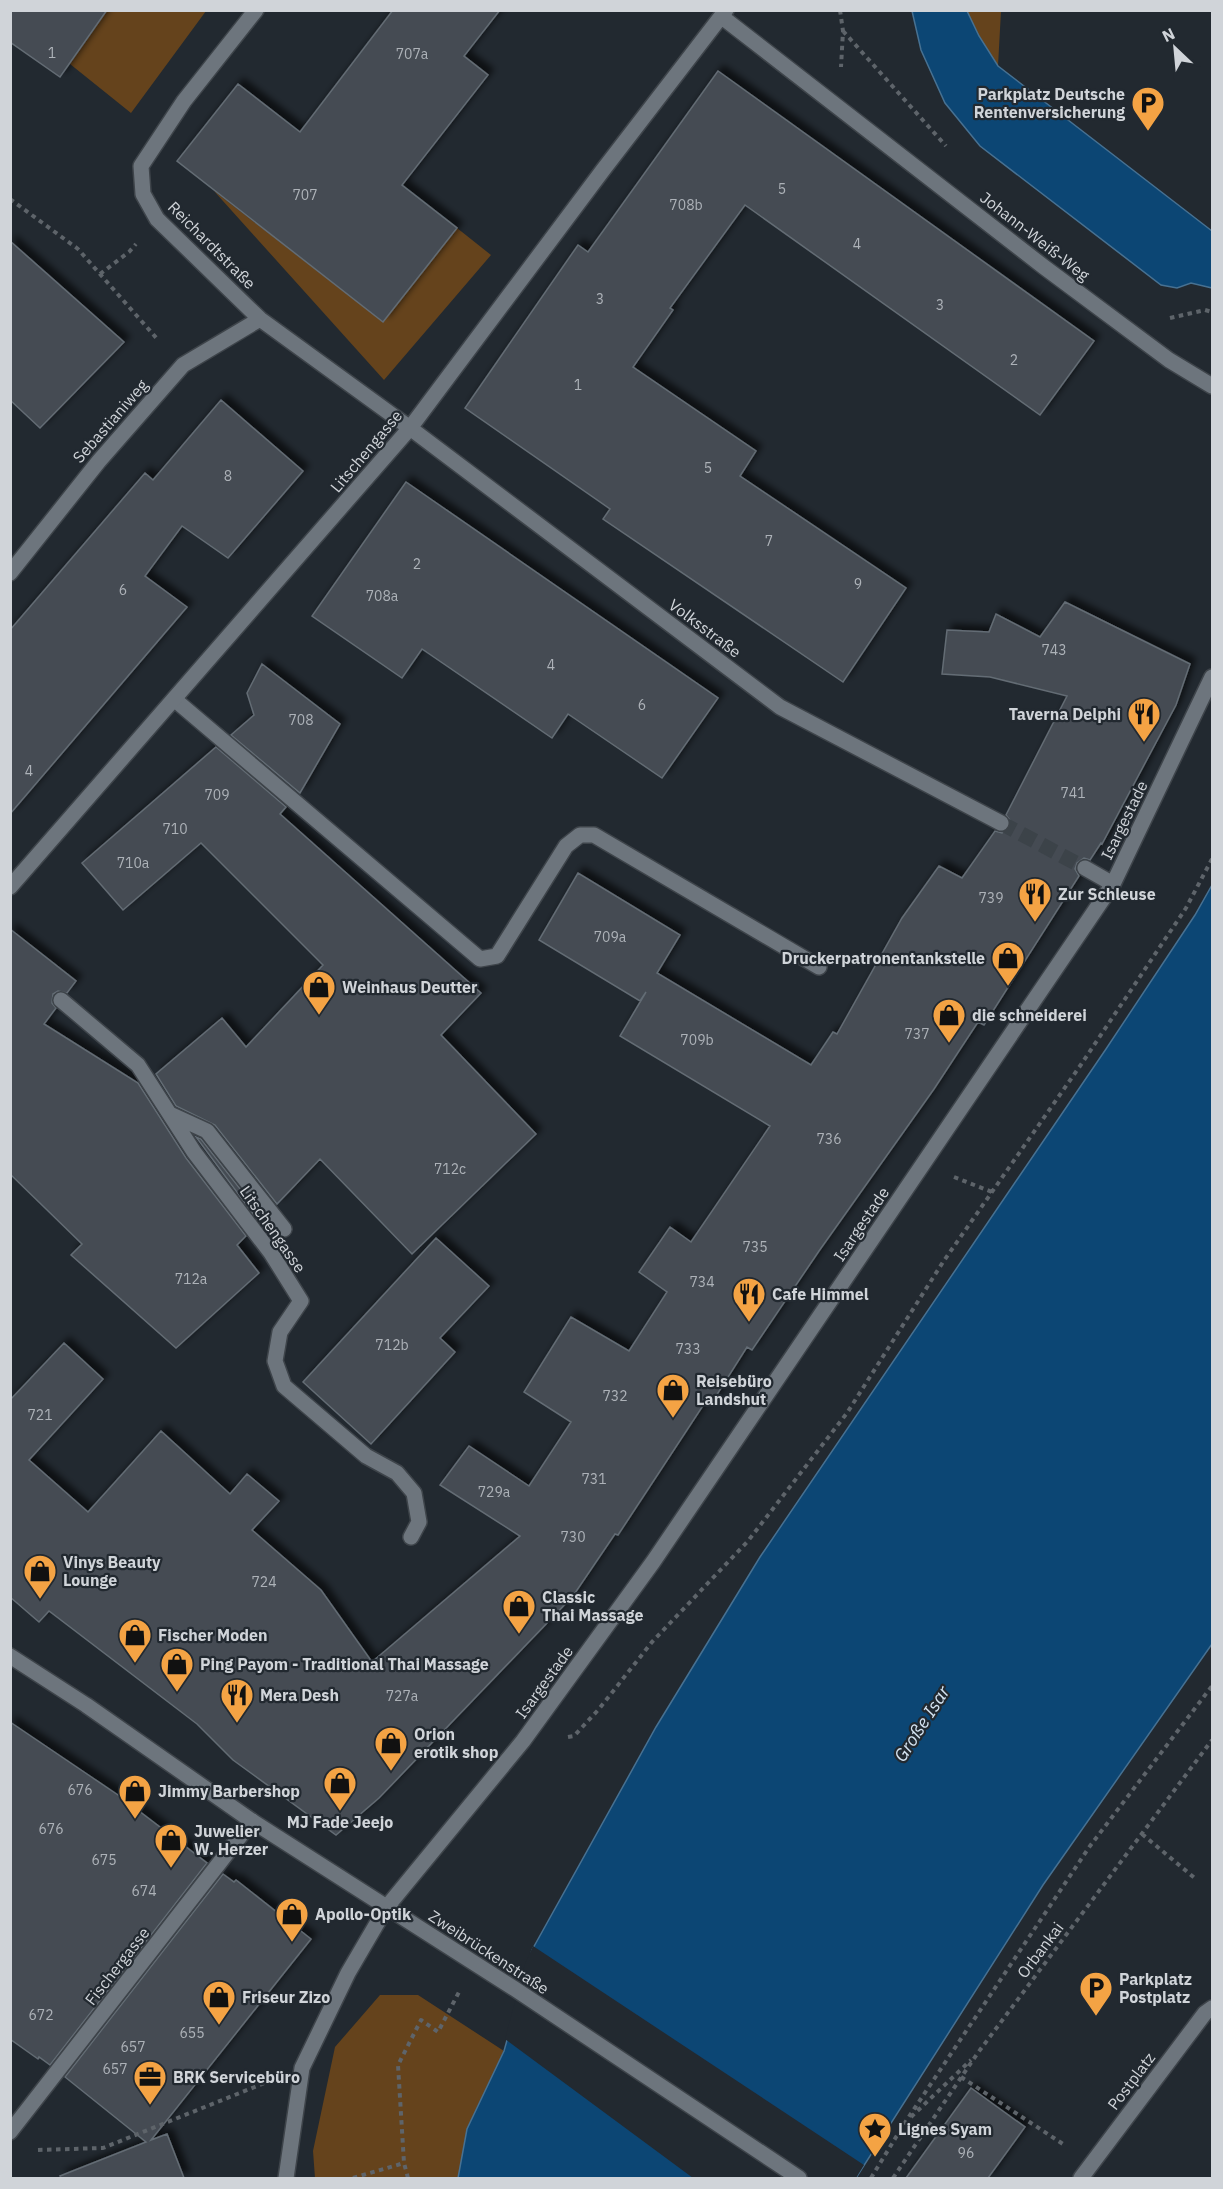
<svg xmlns="http://www.w3.org/2000/svg" width="1223" height="2189" font-family="'IBM Plex Sans',sans-serif">
<defs>
<filter id="shadow"><feDropShadow dx="5.5" dy="-5.5" stdDeviation="3" flood-color="#0009"/></filter>
</defs>
<rect width="100%" height="100%" fill="#222930"/>
<!-- green -->
<path fill="#65431c" d="M 107,11 L 206,11 L 131,113 L 70,64 Z
M 967,11 L 1001,11 L 998,66 L 979,36 Z
M 214,191 L 383,322 L 457,228 L 491,255 L 384,380 Z
M 380,1995 L 418,1995 L 504,2051 L 467,2129 L 458,2178 L 315,2178 L 313,2151 L 335,2047 Z"/>
<!-- water -->
<path fill="#0c4674" stroke="#477192" stroke-width="1.5" d="M 912,11 L 967,11 L 979,36 L 998,66 L 1212,231 L 1212,288 L 1191,283 L 1177,288 L 1161,285 L 980,146 L 945,103 L 921,50 Z
M 1212,885 L 1212,1644 L 1043,1885 L 856,2178 L 458,2178 L 467,2129 L 504,2051 L 532,1950 L 656,1727 L 760,1557 L 1106,1049 L 1195,915 Z"/>
<!-- pier -->
<path fill="#222930" d="M 533,1946 L 864,2165 L 856,2178 L 693,2178 L 505,2039 L 525,1964 Z"/>
<!-- building -->
<path fill="#444c53" stroke="#646c74" stroke-width="1.5" filter="url(#shadow)" d="M 10,10 L 107,10 L 60,77 L 10,42 Z
M 393,10 L 500,10 L 464,56 L 488,75 L 402,185 L 457,228 L 383,322 L 177,161 L 238,84 L 300,132 Z
M 718,71 L 1094,341 L 1040,415 L 745,205 L 670,308 L 673,310 L 633,367 L 756,451 L 740,476 L 906,588 L 843,682 L 603,519 L 610,509 L 465,408 L 578,245 L 588,252 Z
M 10,241 L 124,342 L 40,428 L 10,400 Z
M 221,400 L 303,471 L 228,558 L 182,526 L 145,576 L 187,607 L 10,814 L 10,630 L 145,473 L 153,480 Z
M 406,482 L 718,698 L 662,778 L 568,714 L 552,738 L 422,649 L 402,678 L 312,616 Z
M 1065,602 L 1190,664 L 1176,705 L 1102,844 L 1101,843 L 1090,860 L 1084,858 L 1077,863 L 1075,869 L 1079,876 L 984,1025 L 978,1022 L 934,1089 L 819,1251 L 752,1350 L 747,1347 L 711,1404 L 706,1401 L 618,1535 L 615,1534 L 573,1596 L 379,1798 L 336,1835 L 233,1760 L 197,1724 L 49,1611 L 39,1622 L 10,1597 L 10,1400 L 64,1343 L 103,1379 L 29,1460 L 88,1512 L 161,1431 L 230,1494 L 247,1474 L 279,1501 L 252,1530 L 321,1590 L 372,1662 L 520,1536 L 440,1485 L 469,1446 L 529,1486 L 571,1422 L 524,1392 L 571,1317 L 629,1351 L 667,1292 L 639,1272 L 670,1227 L 691,1242 L 770,1126 L 620,1036 L 646,992 L 640,1001 L 539,940 L 578,873 L 680,935 L 657,973 L 811,1065 L 833,1032 L 837,1034 L 902,918 L 939,866 L 962,878 L 995,831 L 1002,833 L 1009,828 L 1011,822 L 1006,815 L 1067,696 L 990,677 L 942,674 L 947,630 L 989,632 L 996,614 L 1040,637 Z
M 262,664 L 340,724 L 300,793 L 231,735 L 254,715 L 247,693 Z
M 216,747 L 286,807 L 280,814 L 481,993 L 441,1035 L 536,1134 L 412,1254 L 320,1159 L 277,1204 L 215,1125 L 176,1106 L 156,1074 L 222,1018 L 246,1047 L 323,965 L 201,843 L 123,910 L 82,863 Z
M 10,929 L 76,981 L 67,993 L 58,991 L 53,994 L 52,1003 L 56,1008 L 44,1024 L 138,1083 L 186,1158 L 246,1236 L 237,1245 L 259,1273 L 176,1348 L 71,1255 L 82,1244 L 10,1174 Z
M 196,1137 L 201,1139 L 263,1218 L 259,1222 Z
M 436,1238 L 489,1286 L 440,1338 L 455,1352 L 371,1444 L 303,1382 Z
M 10,1722 L 118,1795 L 207,1863 L 50,2065 L 39,2057 L 38,2059 L 10,2039 Z
M 223,1874 L 234,1882 L 236,1880 L 311,1939 L 151,2140 L 167,2134 L 184,2178 L 61,2178 L 60,2176 L 146,2142 L 65,2077 Z
M 971,2088 L 1025,2127 L 988,2178 L 906,2178 Z"/>
<g fill="none" stroke-linecap="round" stroke-linejoin="round">
<!-- street-tunnel -->
<path stroke="#3c4349" stroke-width="15" stroke-dasharray="15 8" stroke-linecap="butt" d="M 1001,823 L 1085,868"/>
<!-- lane casing -->
<g stroke="#3e444a" stroke-width="18">
<path id="lane" d="M 174,699 L 480,959 L 497,956 L 566,846 L 580,835 L 594,835 L 819,967
M 61,1000 L 138,1065 L 194,1152 L 271,1253 L 301,1301 L 280,1332 L 275,1361 L 284,1386 L 366,1456 L 397,1473 L 414,1493 L 419,1522 L 411,1537
M 170,1114 L 207,1131 L 284,1229"/>
</g>
<!-- street casing -->
<g stroke="#3e444a" stroke-width="18">
<path id="street" d="M 256,10 L 184,101 L 141,166 L 143,194 L 157,219 L 260,319 L 410,428 L 780,707 L 1001,823
M 722,17 L 1044,267 L 1169,360 L 1212,386
M 10,573 L 99,461 L 183,365 L 260,319
M 1085,868 L 1113,884
M 10,887 L 410,428 L 603,170 L 726,10
M 10,2132 L 252,1821
M 286,2178 L 302,2068 L 348,1973 L 386,1908 L 523,1741 L 653,1562 L 1113,884 L 1212,677
M 1081,2178 L 1205,2013 L 1212,2008"/>
</g>
<!-- secondary casing -->
<g stroke="#3e444a" stroke-width="18">
<path id="secondary" d="M 10,1656 L 86,1705 L 252,1821 L 515,1989 L 799,2178"/>
</g>
<!-- path -->
<path stroke="#5e646a" stroke-width="4" stroke-dasharray="4.5 4.5" stroke-linecap="butt" d="M 840,10 L 843,31 L 841,67
M 843,31 L 946,146
M 10,199 L 78,249 L 159,341
M 100,274 L 129,252 L 136,244
M 1170,318 L 1205,310 L 1212,312
M 954,1177 L 992,1192
M 568,1737 L 574,1736 L 599,1709 L 652,1642 L 748,1541 L 847,1413 L 943,1262 L 1080,1066 L 1186,908 L 1212,859
M 1142,1834 L 1197,1880
M 961,2077 L 1066,2146
M 911,2117 L 971,2060
M 38,2150 L 103,2148 L 267,2082
M 353,2178 L 404,2163
M 408,2178 L 404,2163 L 398,2065 L 421,2020 L 438,2032 L 459,1992
M 871,2178 L 904,2124 L 1090,1846 L 1212,1686
M 893,2178 L 977,2054 L 1212,1740"/>
<!-- lane -->
<use href="#lane" stroke="#6d757d" stroke-width="15"/>
<!-- street -->
<use href="#street" stroke="#6d757d" stroke-width="15"/>
<!-- secondary -->
<use href="#secondary" stroke="#6d757d" stroke-width="15"/>
</g>
<!-- icons -->
<defs>
<g id="parking-pin" transform="scale(1.725)"><path d="M0 17L-7.5 6A9.5 9.5 0 1 1 7.5 6Z" fill="#f4a344" stroke="#222930"/><path d="M-3.5-5.5H1a3.5 3.5 0 0 1 0 7H-1V5.5H-3.5ZM-1-3.4V-.6H.8a1.4 1.4 0 0 0 0-2.8Z" fill="#111"/></g>
<g id="restaurant-pin" transform="scale(1.725)"><path d="M0 17L-7.5 6A9.5 9.5 0 1 1 7.5 6Z" fill="#f4a344" stroke="#222930"/><path d="M-5-6h1v4h1v-4h1v4h1v-4h1v5L-1.5 .5V6h-2V.5L-5-1ZM5-6V6H3V1.5H1.5Q1.5-4 5-6Z" fill="#111"/></g>
<g id="shop-pin" transform="scale(1.725)"><path d="M0 17L-7.5 6A9.5 9.5 0 1 1 7.5 6Z" fill="#f4a344" stroke="#222930"/><path d="M-5-2.5h2.3a2.7 3.5 0 0 1 5.4 0H5L5.5 6h-11ZM-1.5-2.5h3a1.5 2.3 0 0 0-3 0Z" fill="#111"/></g>
<g id="office-pin" transform="scale(1.725)"><path d="M0 17L-7.5 6A9.5 9.5 0 1 1 7.5 6Z" fill="#f4a344" stroke="#222930"/><path d="M-6-3h4V-5.5h4V-3h4V5H-6ZM-1-4.5V-3h2v-1.5ZM-6 0V1H6V0Z" fill="#111"/></g>
<g id="sight-pin" transform="scale(1.725)"><path d="M0 17L-7.5 6A9.5 9.5 0 1 1 7.5 6Z" fill="#f4a344" stroke="#222930"/><path d="M0-6L1.8-2.2L6-1.7L2.9 1.2L3.7 5.4L0 3.3L-3.7 5.4L-2.9 1.2L-6-1.7L-1.8-2.2Z" fill="#111"/></g>
</defs>
<g fill-rule="evenodd">
<use href="#parking-pin" x="1148" y="103"/>
<use href="#restaurant-pin" x="1144" y="714"/>
<use href="#restaurant-pin" x="1035" y="894"/>
<use href="#shop-pin" x="1008" y="958"/>
<use href="#shop-pin" x="319" y="987"/>
<use href="#shop-pin" x="949" y="1015"/>
<use href="#restaurant-pin" x="749" y="1294"/>
<use href="#shop-pin" x="673" y="1390"/>
<use href="#shop-pin" x="40" y="1571"/>
<use href="#shop-pin" x="519" y="1606"/>
<use href="#shop-pin" x="135" y="1635"/>
<use href="#shop-pin" x="177" y="1664"/>
<use href="#restaurant-pin" x="237" y="1695"/>
<use href="#shop-pin" x="391" y="1743"/>
<use href="#shop-pin" x="340" y="1783"/>
<use href="#shop-pin" x="135" y="1791"/>
<use href="#shop-pin" x="171" y="1840"/>
<use href="#shop-pin" x="292" y="1914"/>
<use href="#parking-pin" x="1096" y="1988"/>
<use href="#shop-pin" x="219" y="1997"/>
<use href="#office-pin" x="150" y="2077"/>
<use href="#sight-pin" x="875" y="2129"/>
</g>
<g text-anchor="middle" stroke-width="4.5" stroke-linejoin="round" paint-order="stroke">
<!-- number labels -->
<g font-size="14" fill="#adb2b8">
<text x="52" y="58">1</text>
<text x="412" y="59">707a</text>
<text x="782" y="194">5</text>
<text x="305" y="200">707</text>
<text x="686" y="210">708b</text>
<text x="857" y="249">4</text>
<text x="600" y="304">3</text>
<text x="940" y="310">3</text>
<text x="1014" y="365">2</text>
<text x="578" y="390">1</text>
<text x="708" y="473">5</text>
<text x="228" y="481">8</text>
<text x="769" y="546">7</text>
<text x="417" y="569">2</text>
<text x="858" y="589">9</text>
<text x="123" y="595">6</text>
<text x="382" y="601">708a</text>
<text x="1054" y="655">743</text>
<text x="551" y="670">4</text>
<text x="642" y="710">6</text>
<text x="301" y="725">708</text>
<text x="29" y="776">4</text>
<text x="1073" y="798">741</text>
<text x="217" y="800">709</text>
<text x="175" y="834">710</text>
<text x="133" y="868">710a</text>
<text x="991" y="903">739</text>
<text x="610" y="942">709a</text>
<text x="917" y="1039">737</text>
<text x="697" y="1045">709b</text>
<text x="829" y="1144">736</text>
<text x="450" y="1174">712c</text>
<text x="755" y="1252">735</text>
<text x="191" y="1284">712a</text>
<text x="702" y="1287">734</text>
<text x="392" y="1350">712b</text>
<text x="688" y="1354">733</text>
<text x="615" y="1401">732</text>
<text x="40" y="1420">721</text>
<text x="594" y="1484">731</text>
<text x="494" y="1497">729a</text>
<text x="573" y="1542">730</text>
<text x="264" y="1587">724</text>
<text x="402" y="1701">727a</text>
<text x="80" y="1795">676</text>
<text x="51" y="1834">676</text>
<text x="104" y="1865">675</text>
<text x="144" y="1896">674</text>
<text x="41" y="2020">672</text>
<text x="192" y="2038">655</text>
<text x="133" y="2052">657</text>
<text x="115" y="2074">657</text>
<text x="966" y="2158">96</text>
</g>
<!-- poi labels -->
<g font-size="16" font-weight="bold" fill="#d0d4d9" stroke="#222930" text-anchor="start">
<text x="1125" y="100" text-anchor="end">Parkplatz Deutsche<tspan x="1125" dy="18">Rentenversicherung</tspan></text>
<text x="1121" y="720" text-anchor="end">Taverna Delphi</text>
<text x="1058" y="900">Zur Schleuse</text>
<text x="985" y="964" text-anchor="end">Druckerpatronentankstelle</text>
<text x="342" y="993">Weinhaus Deutter</text>
<text x="972" y="1021">die schneiderei</text>
<text x="772" y="1300">Cafe Himmel</text>
<text x="696" y="1387">Reisebüro<tspan x="696" dy="18">Landshut</tspan></text>
<text x="63" y="1568">Vinys Beauty<tspan x="63" dy="18">Lounge</tspan></text>
<text x="542" y="1603">Classic<tspan x="542" dy="18">Thai Massage</tspan></text>
<text x="158" y="1641">Fischer Moden</text>
<text x="200" y="1670">Ping Payom - Traditional Thai Massage</text>
<text x="260" y="1701">Mera Desh</text>
<text x="414" y="1740">Orion<tspan x="414" dy="18">erotik shop</tspan></text>
<text x="158" y="1797">Jimmy Barbershop</text>
<text x="340" y="1828" text-anchor="middle">MJ Fade Jeejo</text>
<text x="194" y="1837">Juwelier<tspan x="194" dy="18">W. Herzer</tspan></text>
<text x="315" y="1920">Apollo-Optik</text>
<text x="1119" y="1985">Parkplatz<tspan x="1119" dy="18">Postplatz</tspan></text>
<text x="242" y="2003">Friseur Zizo</text>
<text x="173" y="2083">BRK Servicebüro</text>
<text x="898" y="2135">Lignes Syam</text>
</g>
<!-- street labels -->
<g font-size="16" fill="#d0d4d9" stroke="#222930">
<text transform="translate(1035 236) rotate(38)" y="6">Johann-Weiß-Weg</text>
<text transform="translate(212 245) rotate(45)" y="6">Reichardtstraße</text>
<text transform="translate(110 421) rotate(-49)" y="6">Sebastianiweg</text>
<text transform="translate(366 451) rotate(-50)" y="6">Litschengasse</text>
<text transform="translate(705 628) rotate(37)" y="6">Volksstraße</text>
<text transform="translate(1124 820) rotate(-64)" y="6">Isargestade</text>
<text transform="translate(861 1224) rotate(-56)" y="6">Isargestade</text>
<text transform="translate(273 1229) rotate(55)" y="6">Litschengasse</text>
<text transform="translate(544 1682) rotate(-54)" y="6">Isargestade</text>
<text transform="translate(1040 1950) rotate(-53)" y="6">Orbankai</text>
<text transform="translate(489 1952) rotate(33)" y="6">Zweibrückenstraße</text>
<text transform="translate(117 1966) rotate(-52)" y="6">Fischergasse</text>
<text transform="translate(1131 2081) rotate(-53)" y="6">Postplatz</text>
</g>
<!-- water labels -->
<g font-size="18" font-style="italic" fill="#d4e3f1" stroke="#222930">
<text transform="translate(922 1724) rotate(-57)" y="6">Große Isar</text>
</g>
</g>
<!-- border -->
<rect width="1223" height="2189" fill="none" stroke="#d0d4d9" stroke-width="24"/>
<!-- north arrow -->
<g transform="translate(1175 48) rotate(334)" stroke="#222930" stroke-width="4.5" paint-order="stroke">
<path d="M0-4.5L10 22L0 15L-10 22Z" fill="#d0d4d9"/>
<text y="-9" font-size="16" font-weight="bold" text-anchor="middle" fill="#d0d4d9">N</text>
</g>
</svg>
